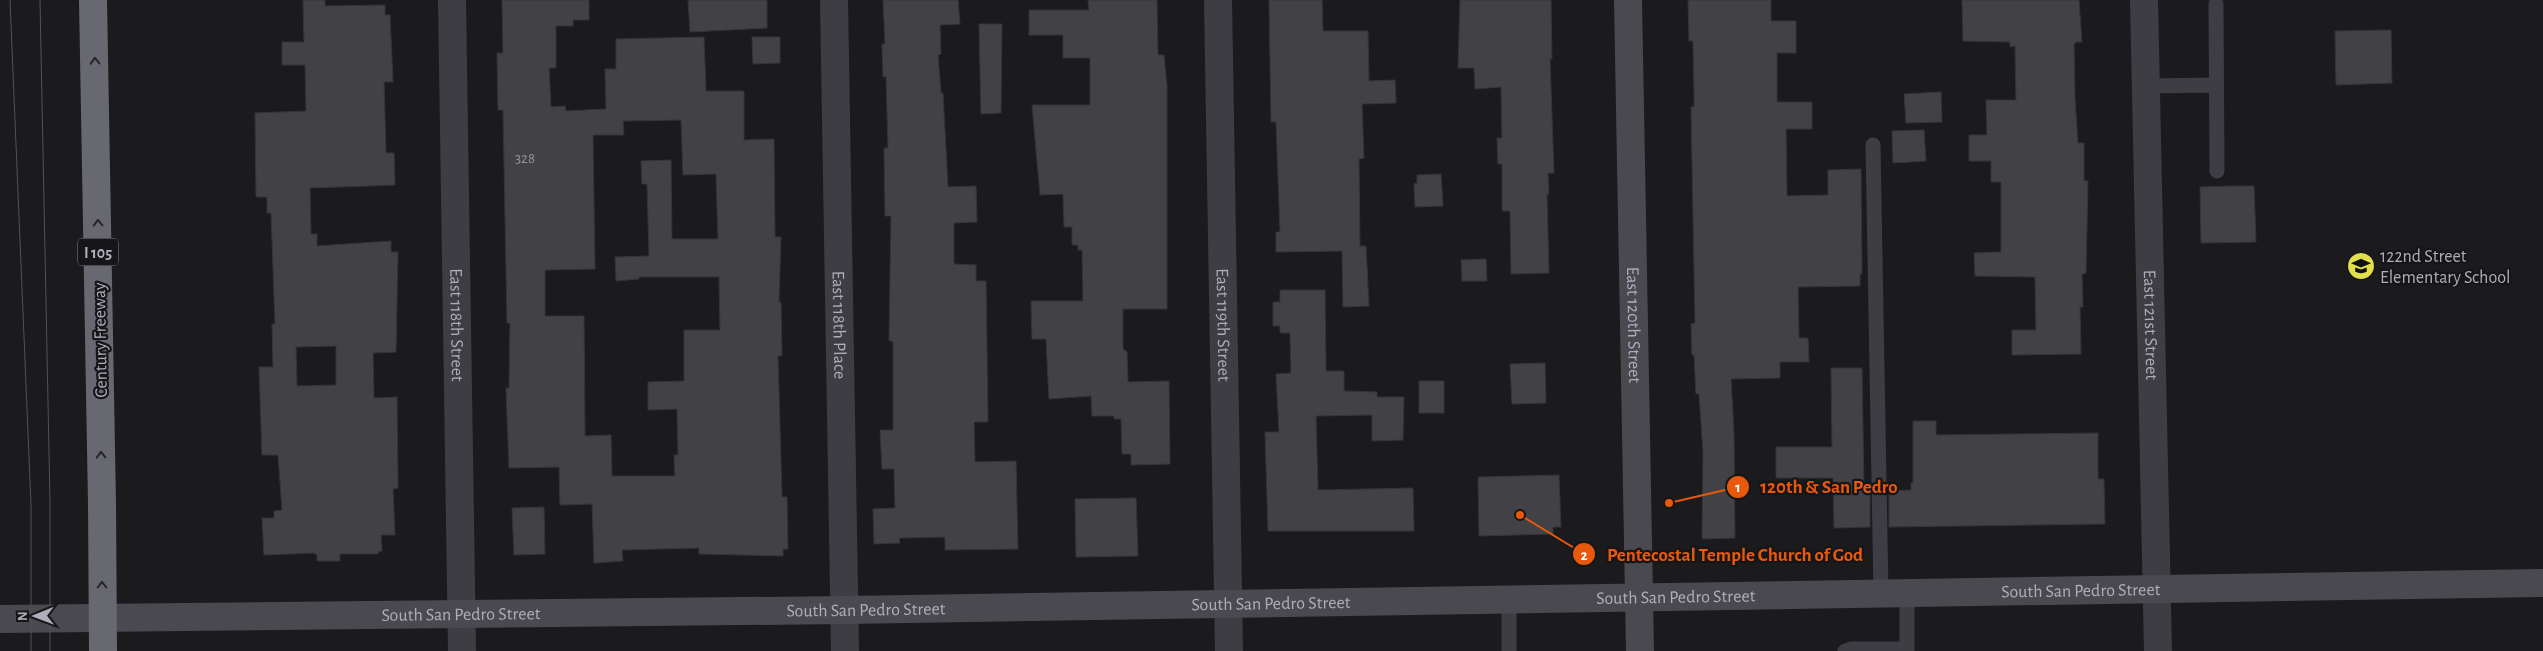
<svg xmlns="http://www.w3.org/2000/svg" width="2543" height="651" font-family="'Alegreya Sans',sans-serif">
<rect width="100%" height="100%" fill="#1b1a1c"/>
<!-- building -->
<path fill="#424246" stroke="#353438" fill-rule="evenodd" d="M 303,0 L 325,0 L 325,6 L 385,5 L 385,15 L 390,15 L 393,82 L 384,82 L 386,153 L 394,153 L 395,185 L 310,188 L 311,234 L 317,234 L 317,246 L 391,241 L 391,252 L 398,252 L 396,352 L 373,353 L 374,398 L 397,397 L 398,488 L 393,489 L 395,535 L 381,535 L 382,551 L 378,552 L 378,554 L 340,554 L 340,561 L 317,561 L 317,555 L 314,553 L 264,555 L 262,518 L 274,518 L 274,511 L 282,510 L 278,455 L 262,455 L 259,367 L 273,367 L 272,324 L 275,324 L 271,213 L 267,213 L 267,197 L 256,197 L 255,113 L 306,111 L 305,65 L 282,65 L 282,42 L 304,42 ZM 336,346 L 336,385 L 297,386 L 296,347 Z
M 502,0 L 589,0 L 589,20 L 573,20 L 573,26 L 556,26 L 556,68 L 549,68 L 551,107 L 565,106 L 566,111 L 606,109 L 605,69 L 616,69 L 616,39 L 704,37 L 706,91 L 744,91 L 744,140 L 774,139 L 775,237 L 781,237 L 779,302 L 781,302 L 782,356 L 778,356 L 782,497 L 787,497 L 788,549 L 783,549 L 783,556 L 699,554 L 699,548 L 622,550 L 623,561 L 594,563 L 592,504 L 560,505 L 559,467 L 509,468 L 506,388 L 509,388 L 510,323 L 507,323 L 503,110 L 498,110 L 497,53 L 503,53 ZM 681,120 L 683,175 L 716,174 L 718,239 L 672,239 L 671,160 L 641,161 L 642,184 L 647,184 L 649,256 L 615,257 L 616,281 L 639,279 L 639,277 L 719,277 L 720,330 L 684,330 L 684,381 L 648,382 L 648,410 L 677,409 L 678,455 L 674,455 L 675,476 L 612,476 L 611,435 L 585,436 L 584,316 L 545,316 L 545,270 L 595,269 L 593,135 L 624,135 L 623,121 Z
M 688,0 L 767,0 L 767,28 L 690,32 Z
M 883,0 L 958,0 L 960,24 L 940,25 L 941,54 L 938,55 L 941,93 L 943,93 L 948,187 L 976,186 L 977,222 L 954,223 L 954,264 L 976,265 L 976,281 L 986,281 L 988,422 L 974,422 L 975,462 L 1016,461 L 1018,549 L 945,550 L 945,537 L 899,538 L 900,543 L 874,544 L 873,509 L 895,508 L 894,469 L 882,469 L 880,430 L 893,430 L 893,342 L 889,340 L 891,216 L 885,216 L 884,148 L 888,148 L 886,76 L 883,77 L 882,44 L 885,44 Z
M 1088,0 L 1157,0 L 1158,55 L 1164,55 L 1167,86 L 1167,309 L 1123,309 L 1123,349 L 1127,352 L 1128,382 L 1169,381 L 1170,464 L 1131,465 L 1131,454 L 1122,454 L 1121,419 L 1114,419 L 1114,416 L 1092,416 L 1091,396 L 1049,399 L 1046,339 L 1032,339 L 1031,301 L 1083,301 L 1082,250 L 1078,250 L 1078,245 L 1072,245 L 1072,227 L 1064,227 L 1063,194 L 1040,195 L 1032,105 L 1090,105 L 1090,58 L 1063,58 L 1063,35 L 1029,35 L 1029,10 L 1089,10 Z
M 1269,0 L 1322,0 L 1323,31 L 1368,31 L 1369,81 L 1395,80 L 1396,103 L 1362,104 L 1364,158 L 1359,159 L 1360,246 L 1366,246 L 1369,306 L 1343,307 L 1342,251 L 1276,252 L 1276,232 L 1280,232 L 1276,122 L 1271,122 Z
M 1460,0 L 1551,0 L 1552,59 L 1550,59 L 1554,173 L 1548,173 L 1549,194 L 1547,194 L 1549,273 L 1511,274 L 1510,211 L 1502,211 L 1502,164 L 1498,164 L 1497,138 L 1502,138 L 1501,87 L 1475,89 L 1474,68 L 1458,68 Z
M 1688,0 L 1771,0 L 1771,21 L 1796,21 L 1796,53 L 1777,53 L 1777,102 L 1812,102 L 1812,129 L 1786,129 L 1787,196 L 1828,195 L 1828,170 L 1861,169 L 1862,274 L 1860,274 L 1860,286 L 1798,287 L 1799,338 L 1808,338 L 1809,362 L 1780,362 L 1780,378 L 1731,379 L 1734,433 L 1735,538 L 1702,539 L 1703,452 L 1699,394 L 1696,394 L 1694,355 L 1692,355 L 1691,324 L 1695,323 L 1691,107 L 1694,107 L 1694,92 L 1693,41 L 1689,41 Z
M 1962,0 L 2079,0 L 2082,42 L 2076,42 L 2074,45 L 2075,99 L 2078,143 L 2084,143 L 2084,181 L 2088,181 L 2086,273 L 2082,274 L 2083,307 L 2080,307 L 2081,354 L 2012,355 L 2012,330 L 2036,330 L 2035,277 L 1975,276 L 1974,253 L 2001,252 L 2001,182 L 1991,182 L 1991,161 L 1969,161 L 1969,135 L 1987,135 L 1986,100 L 2016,100 L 2015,46 L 2010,47 L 2010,42 L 1963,41 Z
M 979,24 L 1002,24 L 1001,113 L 981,114 Z
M 2391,30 L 2392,83 L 2336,85 L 2335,31 Z
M 752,37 L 780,37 L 780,63 L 753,64 Z
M 1941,92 L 1942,122 L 1906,123 L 1904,94 Z
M 1924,130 L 1926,161 L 1893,163 L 1892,131 Z
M 1441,174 L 1443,206 L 1415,207 L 1414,184 L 1417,183 L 1417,175 Z
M 2230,186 L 2254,186 L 2256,242 L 2201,243 L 2200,187 Z
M 1486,259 L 1487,281 L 1462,281 L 1461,260 Z
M 1280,290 L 1325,290 L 1326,371 L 1344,371 L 1344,391 L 1377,392 L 1377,397 L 1404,397 L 1403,440 L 1372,441 L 1372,415 L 1316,416 L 1318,490 L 1413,488 L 1414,531 L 1268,531 L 1265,432 L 1279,432 L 1276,374 L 1291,373 L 1290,333 L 1280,333 L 1280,326 L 1273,326 L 1273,302 L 1280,302 Z
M 1545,363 L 1546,403 L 1512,404 L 1510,364 Z
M 1831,368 L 1862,368 L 1864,491 L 1870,491 L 1870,527 L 1834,528 L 1833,478 L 1776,478 L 1776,447 L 1832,447 Z
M 1419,381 L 1444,381 L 1444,413 L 1419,413 Z
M 1913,421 L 1936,421 L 1936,435 L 2098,433 L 2098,479 L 2104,479 L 2105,524 L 1889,527 L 1889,491 L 1911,490 L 1911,483 L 1913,483 Z
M 1559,475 L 1561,527 L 1553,527 L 1553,534 L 1479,536 L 1478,477 Z
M 1136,498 L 1138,556 L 1076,557 L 1075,499 Z
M 544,507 L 545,554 L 514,555 L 512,508 Z"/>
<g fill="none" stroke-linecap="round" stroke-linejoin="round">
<!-- lane -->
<path stroke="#3e3d43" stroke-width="15" d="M 2216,4 L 2217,171
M 2146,86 L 2216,85
M 1873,145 L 1881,593
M 1509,651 L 1509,598
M 1845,651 L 1851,649 L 1907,649
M 1907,651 L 1907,592"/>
<!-- street -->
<g stroke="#3e3d43" stroke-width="28">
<path id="s1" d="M 452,0 L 462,651"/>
<path id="s2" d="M 834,0 L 845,651"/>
<path id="s3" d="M 1218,0 L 1229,651"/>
<path id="s4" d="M 2144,0 L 2158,651"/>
</g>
<!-- secondary -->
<g stroke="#4a4950" stroke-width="28">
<path id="s5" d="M 1628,0 L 1640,651"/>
<path id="s6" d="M 0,619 L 845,610 L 2543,583"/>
</g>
<!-- highway -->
<path stroke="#686871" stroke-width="28" d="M 93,0 L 102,504"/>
<!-- tram -->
<path stroke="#535259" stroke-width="1" d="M 10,0 L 31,505 L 31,651
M 40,0 L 50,502 L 50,651"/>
<!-- highway-bridge -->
<path stroke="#686871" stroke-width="28" d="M 102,504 L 103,651"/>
</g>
<!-- one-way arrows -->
<defs><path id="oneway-chevron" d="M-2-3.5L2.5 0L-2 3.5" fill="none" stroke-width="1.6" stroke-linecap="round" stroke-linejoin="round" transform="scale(1.25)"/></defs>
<g stroke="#262629">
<use href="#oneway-chevron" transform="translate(95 61) rotate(-91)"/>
<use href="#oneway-chevron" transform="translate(98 223) rotate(-91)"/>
<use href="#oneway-chevron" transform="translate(101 455) rotate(-91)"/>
<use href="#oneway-chevron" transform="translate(102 585) rotate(-90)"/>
</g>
<!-- icons -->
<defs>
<g id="school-disc" transform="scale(1.4375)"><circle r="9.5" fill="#e2df4c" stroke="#161517"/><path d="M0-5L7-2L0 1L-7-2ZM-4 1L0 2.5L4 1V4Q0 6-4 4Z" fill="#111"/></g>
</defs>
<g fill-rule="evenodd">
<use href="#school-disc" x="2361" y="266"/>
</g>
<g text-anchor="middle" stroke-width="4.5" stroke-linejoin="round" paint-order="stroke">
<!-- number labels -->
<g font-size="15" fill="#93939d">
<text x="525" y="163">328</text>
</g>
<!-- shield labels -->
<rect fill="#161517" stroke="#808089" stroke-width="1" x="78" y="238.5" width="40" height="27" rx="4"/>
<g font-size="16" font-weight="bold" fill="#aeaeba">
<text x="98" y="258">I 105</text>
</g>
<!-- poi labels -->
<g font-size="18" fill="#aeaeba" stroke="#161517" text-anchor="start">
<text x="2380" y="262">122nd Street<tspan x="2380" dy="21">Elementary School</tspan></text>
</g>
<!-- street labels -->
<g font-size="18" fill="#aeaeba" stroke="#161517">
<text dy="6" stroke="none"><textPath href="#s5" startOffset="325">East 120th Street</textPath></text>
<text dy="6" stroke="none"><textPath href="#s4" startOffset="325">East 121st Street</textPath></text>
<text dy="6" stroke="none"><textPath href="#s1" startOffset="325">East 118th Street</textPath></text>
<text dy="6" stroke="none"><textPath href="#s2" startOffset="325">East 118th Place</textPath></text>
<text dy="6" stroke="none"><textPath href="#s3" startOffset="325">East 119th Street</textPath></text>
<text transform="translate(100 340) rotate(-91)" y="6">Century Freeway</text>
<text dy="6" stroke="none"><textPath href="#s6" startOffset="2081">South San Pedro Street</textPath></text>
<text dy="6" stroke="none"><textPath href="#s6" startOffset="1676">South San Pedro Street</textPath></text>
<text dy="6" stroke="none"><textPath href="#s6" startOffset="1271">South San Pedro Street</textPath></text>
<text dy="6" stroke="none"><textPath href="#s6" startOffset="866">South San Pedro Street</textPath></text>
<text dy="6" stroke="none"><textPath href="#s6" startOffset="461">South San Pedro Street</textPath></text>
</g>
</g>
<!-- callouts -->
<path fill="none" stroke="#e8590c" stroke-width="2" d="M1669 503L1738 487M1520 515L1584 554"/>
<g fill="#e8590c" stroke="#161517" stroke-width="2">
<circle cx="1669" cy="503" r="5"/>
<circle cx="1520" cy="515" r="5"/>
<circle cx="1738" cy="487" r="12"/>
<circle cx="1584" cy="554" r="12"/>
</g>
<g font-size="15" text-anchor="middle" font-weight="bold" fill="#fff">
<text x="1738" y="492">1</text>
<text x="1584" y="560">2</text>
</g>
<g font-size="19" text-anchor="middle" font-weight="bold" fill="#e8590c" stroke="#161517" stroke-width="4.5" stroke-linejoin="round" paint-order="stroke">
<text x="1829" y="493">120th &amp; San Pedro</text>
<text x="1735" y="561">Pentecostal Temple Church of God</text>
</g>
<!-- north arrow -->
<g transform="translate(35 616) rotate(269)" stroke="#161517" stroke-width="4" paint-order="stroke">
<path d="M0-4L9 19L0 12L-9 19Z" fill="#aeaeba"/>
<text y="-8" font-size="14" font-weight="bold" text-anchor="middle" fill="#aeaeba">N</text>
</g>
</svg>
